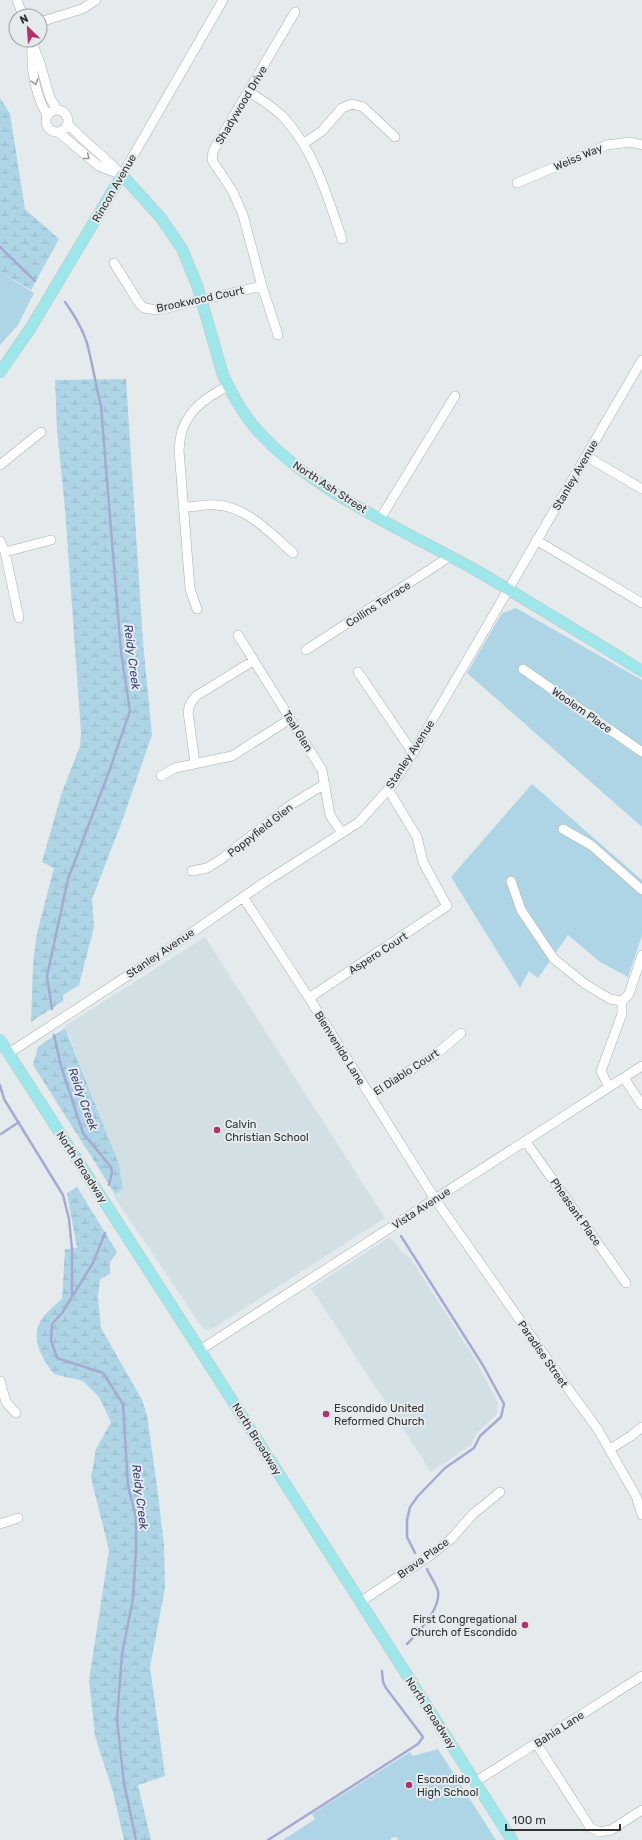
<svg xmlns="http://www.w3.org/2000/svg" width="642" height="1840" font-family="Rubik,sans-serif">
<defs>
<pattern id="wetland-marsh" width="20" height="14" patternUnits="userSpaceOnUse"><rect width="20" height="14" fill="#aed5e6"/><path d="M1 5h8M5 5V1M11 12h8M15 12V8" fill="none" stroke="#96b7c6"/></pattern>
</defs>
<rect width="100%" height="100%" fill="#e5ebed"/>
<!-- built -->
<path fill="#d2e0e6" d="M 205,937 L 385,1218 L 212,1329 L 206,1330 L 199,1323 L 113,1195 L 123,1188 L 119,1164 L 65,1026 Z
M 390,1237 L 402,1252 L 411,1259 L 472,1354 L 498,1403 L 497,1414 L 477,1433 L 471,1445 L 431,1472 L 311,1288 Z"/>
<!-- grass -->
<path fill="#aed5e6" d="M 0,272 L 34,293 L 18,325 L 0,345 Z
M 516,608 L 642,680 L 642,827 L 467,673 L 502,613 Z
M 532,784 L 642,880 L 642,935 L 628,977 L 600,962 L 568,935 L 538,978 L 529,971 L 520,988 L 451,877 Z
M 438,1749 L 496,1840 L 398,1840 L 397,1837 L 391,1838 L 391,1840 L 283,1840 L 315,1819 L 312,1814 L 410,1752 L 412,1756 Z"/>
<!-- wetland -->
<path fill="url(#wetland-marsh)" d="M 0,98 L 10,114 L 25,209 L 59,239 L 31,290 L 0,272 Z
M 126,379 L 143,642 L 152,735 L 121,824 L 92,899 L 94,927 L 79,985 L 63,995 L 63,1001 L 31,1022 L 33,964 L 37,933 L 54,868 L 42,862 L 61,795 L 80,746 L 81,732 L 65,509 L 57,430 L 55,380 Z
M 65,1028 L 119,1164 L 123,1189 L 115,1194 L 33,1065 L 38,1047 Z
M 77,1187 L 117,1252 L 110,1262 L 110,1274 L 100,1279 L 98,1297 L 101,1328 L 142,1400 L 147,1415 L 158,1494 L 164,1545 L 165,1588 L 150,1667 L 165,1776 L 138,1785 L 151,1840 L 124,1840 L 113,1792 L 95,1736 L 89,1680 L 109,1550 L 91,1478 L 96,1449 L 111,1422 L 99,1397 L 83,1381 L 54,1374 C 41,1357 28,1336 44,1316 C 49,1310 56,1304 62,1299 L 65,1249 L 77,1248 L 67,1193 Z"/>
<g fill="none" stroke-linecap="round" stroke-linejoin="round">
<!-- stream -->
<path stroke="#a5aad3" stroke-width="2.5" d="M 0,247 L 35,281
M 52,1009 L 47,976 L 68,879 L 110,769 L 130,711 L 121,652 L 101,406 C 96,386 93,367 88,347 C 84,331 75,316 65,302
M 54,1035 L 61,1066 L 83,1133 L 111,1167 L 112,1172 L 109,1185
M 0,1085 L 4,1099 L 63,1195 L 69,1219 L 72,1249 L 72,1296
M 1,1134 L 19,1122
M 105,1233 L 93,1263 L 62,1313 L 52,1324 L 51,1340 L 57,1358 L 103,1373 L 123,1404 L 128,1486 L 136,1518 L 136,1549 L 133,1599 L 122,1654 L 117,1720 L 124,1783 L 136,1840
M 401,1236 L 484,1367 L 504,1404 L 501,1417 L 480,1436 L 474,1448 L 445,1468 L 418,1496 L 410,1507 L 407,1520 L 407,1537 L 415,1553
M 407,1644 C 418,1633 441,1608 438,1591 C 436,1584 430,1576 427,1569
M 268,1840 L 418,1744 L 423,1737 L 386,1688 L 383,1682 L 382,1671"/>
<!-- minor casing -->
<g stroke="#a9afb1" stroke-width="10">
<path id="minor" d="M 17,0 L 23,16
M 40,22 L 82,9 L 96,0
M 31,40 L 40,63 L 50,98 L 57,109
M 32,48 C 31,71 36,95 47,115
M 249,92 C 261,100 276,108 286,120 C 315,153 328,198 342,239
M46 121a11 11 0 1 1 22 0a11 11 0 1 1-22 0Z
M 68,124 C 84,142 103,155 119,172
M 58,132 L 99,166 L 122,175
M 303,144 L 322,131 L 342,108 L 352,104 L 363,107 L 395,137
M 122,175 L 223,0
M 517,183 L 607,145 L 630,142 L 642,145
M 114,263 L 139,303 L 144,308 L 158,310 L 262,286
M 278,335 L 262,286 L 243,215 L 233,192 L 212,160 L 213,151 L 295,12
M 586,456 L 642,489
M 0,465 L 41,432
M 183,507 C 194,507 206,504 217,505 C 249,508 270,533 293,553
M 380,519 L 455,396
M 536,540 L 642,603
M 0,541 L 5,552 L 19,618
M 5,552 L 51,540
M 197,609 L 190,589 L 179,450 C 180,443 180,435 183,428 C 191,407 209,396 228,386
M 238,635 L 322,770 L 330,815 L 342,833
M 306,650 L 449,557
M 523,669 L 642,752
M 358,672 L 413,753
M 195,763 L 188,712 L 190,704 L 196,696 L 253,661
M 161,776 L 175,768 L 232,756 L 290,719
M 563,829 L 591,845 L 642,890
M 192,871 L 207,868 L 220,860 L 292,804 L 325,784
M 511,881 L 521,910 L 554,959 L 585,984 L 610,999 L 622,1001
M 243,897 L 309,998 L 435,1199 L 569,1390 L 597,1428 L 636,1496 L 642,1515
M 309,998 L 447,906 L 423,862 L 417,837 L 388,789
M 622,1001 L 629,994 L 642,955
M 9,1053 L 155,958 L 262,884 L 359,822 L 393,784 L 413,753 L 642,360
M 624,1078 L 642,1105
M 609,1087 L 601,1071 L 622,1014 L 622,1001
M 370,1095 L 435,1055 L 461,1033
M 526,1142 L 626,1283
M 200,1350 L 642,1066
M 0,1381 L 6,1402 L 16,1413
M 610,1449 L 631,1436 L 642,1427
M 0,1524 L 18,1518
M 360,1602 L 431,1555 L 451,1539 L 473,1514 L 500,1492
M 536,1743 L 590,1827 L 599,1832 L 611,1830 L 642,1810
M 475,1782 L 642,1676"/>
</g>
<!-- major casing -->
<g stroke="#c5c6c6" stroke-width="12">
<path id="major" d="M 0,372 L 30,329 L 122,175 L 161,218 L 182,249 L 197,285 L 223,375 C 232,394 243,415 258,431 C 314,493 406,531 479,572 C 534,604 588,638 642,671
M 0,1040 L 200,1350 L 512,1840"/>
</g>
<!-- minor -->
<use href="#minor" stroke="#fff" stroke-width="9"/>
<!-- major -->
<use href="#major" stroke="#9de6e9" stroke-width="11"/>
</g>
<!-- one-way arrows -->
<defs><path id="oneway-chevron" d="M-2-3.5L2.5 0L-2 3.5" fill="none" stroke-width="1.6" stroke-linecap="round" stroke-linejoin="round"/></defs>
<g stroke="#989899">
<use href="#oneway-chevron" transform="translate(35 82) rotate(73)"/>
<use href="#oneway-chevron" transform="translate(87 157) rotate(39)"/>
</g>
<!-- markers -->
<g fill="#b72e6b" stroke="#e5ebed" stroke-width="1.5">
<circle cx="217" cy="1130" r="4"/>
<circle cx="326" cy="1414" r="4"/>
<circle cx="525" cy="1625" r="4"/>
<circle cx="409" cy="1785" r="4"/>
</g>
<g text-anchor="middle" stroke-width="4" stroke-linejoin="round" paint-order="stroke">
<!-- street labels -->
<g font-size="11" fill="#303233" stroke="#e5ebed">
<text transform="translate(241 105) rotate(-59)" y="4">Shadywood Drive</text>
<text transform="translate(578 157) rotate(-23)" y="4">Weiss Way</text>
<text transform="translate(114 188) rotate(-60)" y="4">Rincon Avenue</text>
<text transform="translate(200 299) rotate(-12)" y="4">Brookwood Court</text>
<text transform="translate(575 475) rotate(-60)" y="4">Stanley Avenue</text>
<text transform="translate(330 487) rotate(33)" y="4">North Ash Street</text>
<text transform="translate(378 604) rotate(-33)" y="4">Collins Terrace</text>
<text transform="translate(582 710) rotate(35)" y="4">Woolem Place</text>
<text transform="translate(298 731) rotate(58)" y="4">Teal Glen</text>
<text transform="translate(410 754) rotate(-57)" y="4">Stanley Avenue</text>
<text transform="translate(260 830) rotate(-38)" y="4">Poppyfield Glen</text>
<text transform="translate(160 953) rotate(-34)" y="4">Stanley Avenue</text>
<text transform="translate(378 953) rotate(-33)" y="4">Aspero Court</text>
<text transform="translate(340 1048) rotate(58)" y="4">Bienvenido Lane</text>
<text transform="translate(406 1072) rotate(-33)" y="4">El Diablo Court</text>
<text transform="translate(82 1167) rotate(57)" y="4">North Broadway</text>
<text transform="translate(421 1208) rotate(-33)" y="4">Vista Avenue</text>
<text transform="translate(576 1212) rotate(55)" y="4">Pheasant Place</text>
<text transform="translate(543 1354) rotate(55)" y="4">Paradise Street</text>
<text transform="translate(257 1439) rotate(58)" y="4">North Broadway</text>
<text transform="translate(423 1558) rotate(-36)" y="4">Brava Place</text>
<text transform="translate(431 1713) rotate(57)" y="4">North Broadway</text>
<text transform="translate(559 1729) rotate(-33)" y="4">Bahia Lane</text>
</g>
<!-- poi labels -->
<g font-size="11" fill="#303233" stroke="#e5ebed" text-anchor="start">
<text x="225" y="1128">Calvin<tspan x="225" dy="13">Christian School</tspan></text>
<text x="334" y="1412">Escondido United<tspan x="334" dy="13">Reformed Church</tspan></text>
<text x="517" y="1623" text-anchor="end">First Congregational<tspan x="517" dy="13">Church of Escondido</tspan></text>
<text x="417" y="1783">Escondido<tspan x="417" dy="13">High School</tspan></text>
</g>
<!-- water labels -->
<g font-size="12" font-style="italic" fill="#3f4378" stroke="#e5ebed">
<text transform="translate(132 657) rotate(83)" y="4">Reidy Creek</text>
<text transform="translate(83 1099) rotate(70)" y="4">Reidy Creek</text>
<text transform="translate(140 1497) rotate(83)" y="4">Reidy Creek</text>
</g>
</g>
<!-- north arrow -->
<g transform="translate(28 28) rotate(335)"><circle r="19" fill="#e5ebed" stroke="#9da1a3"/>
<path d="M0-3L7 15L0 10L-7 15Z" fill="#b72e6b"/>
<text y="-6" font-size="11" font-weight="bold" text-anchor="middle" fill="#303233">N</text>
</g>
<!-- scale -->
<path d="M506 1824v6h114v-6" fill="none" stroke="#303233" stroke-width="2"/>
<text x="512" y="1824" font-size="12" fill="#303233" stroke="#e5ebed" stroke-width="3" paint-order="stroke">100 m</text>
</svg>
